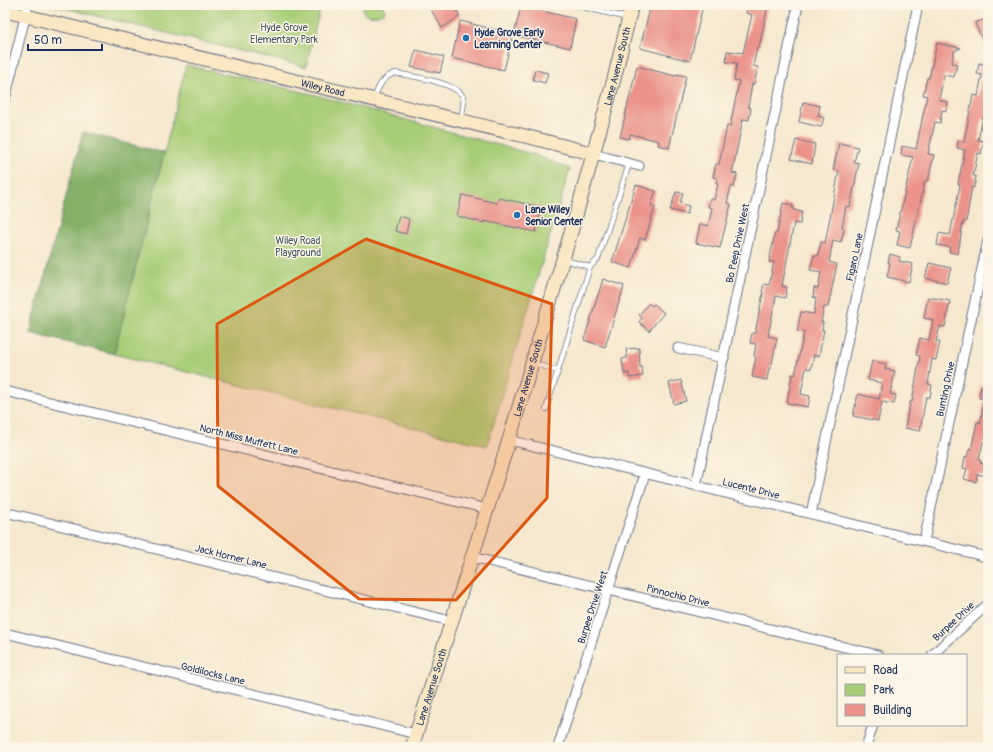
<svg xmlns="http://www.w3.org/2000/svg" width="993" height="752" font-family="Pangolin,sans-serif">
<rect width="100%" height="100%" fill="#fcf5e5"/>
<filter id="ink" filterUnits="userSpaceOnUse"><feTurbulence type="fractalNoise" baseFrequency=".025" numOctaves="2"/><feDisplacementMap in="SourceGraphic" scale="8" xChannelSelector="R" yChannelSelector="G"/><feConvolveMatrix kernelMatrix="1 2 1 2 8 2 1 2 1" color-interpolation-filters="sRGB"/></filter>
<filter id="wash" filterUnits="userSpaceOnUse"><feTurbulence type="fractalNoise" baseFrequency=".012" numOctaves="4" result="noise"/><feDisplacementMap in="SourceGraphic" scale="16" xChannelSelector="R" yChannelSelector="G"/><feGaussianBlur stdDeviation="0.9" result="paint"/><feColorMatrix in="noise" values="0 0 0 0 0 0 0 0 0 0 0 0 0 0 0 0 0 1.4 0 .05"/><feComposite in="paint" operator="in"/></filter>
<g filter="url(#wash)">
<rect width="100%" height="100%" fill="#f6e8cf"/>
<!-- green -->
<path fill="#a8cd77" stroke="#627e6a" d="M 52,5 L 321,5 L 306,67 Z
M 363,5 L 382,5 L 385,10 L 384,13 C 376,16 370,17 363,12 Z
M 186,65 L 312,94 L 535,155 L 570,169 L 487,446 L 114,354 Z"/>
<!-- forest -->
<path fill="#86b068" stroke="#507063" d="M 83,132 L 164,153 L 114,354 L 30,333 Z"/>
<g id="blocks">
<!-- building -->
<path fill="#eb938a" d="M 428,5 L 458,5 L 457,11 L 460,16 L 442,28 Z
M 651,5 L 703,5 L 690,61 L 640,48 Z
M 748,5 L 768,5 L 759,48 L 757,48 L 753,66 L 758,67 L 754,84 L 752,84 L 748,107 L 751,108 L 749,120 L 743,119 L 732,173 L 737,174 L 734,187 L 731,186 L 727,203 L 731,204 L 720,248 L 696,243 L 700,224 L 708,226 L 712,208 L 708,207 L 710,199 L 714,200 L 718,184 L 716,183 L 717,178 L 713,177 L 716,164 L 719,164 L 727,126 L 730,127 L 739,81 L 734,80 L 737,63 L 726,62 L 727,51 L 743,53 L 752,15 L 746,13 Z
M 521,6 L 576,19 L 570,48 L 514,35 Z
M 988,18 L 988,52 L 975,23 Z
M 460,21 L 513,34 L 504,70 L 452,58 Z
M 937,43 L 961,48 L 954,51 L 952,63 L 957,64 L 954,77 L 944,75 L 939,100 L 948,102 L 946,111 L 942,110 L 940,123 L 935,122 L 928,154 L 934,155 L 928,181 L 925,181 L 910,248 L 897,245 L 900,231 L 896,230 L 913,157 L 901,155 L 902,146 L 916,149 L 927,96 L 923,95 L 927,78 L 929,78 Z
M 416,50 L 444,57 L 440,73 L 411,67 Z
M 979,63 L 988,65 L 988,118 L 983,117 L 978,140 L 984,141 L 981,154 L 978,153 L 973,176 L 976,176 L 974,188 L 972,187 L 966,222 L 963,222 L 958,254 L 949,252 L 950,247 L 937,245 L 939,233 L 950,235 L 960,185 L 958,184 L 965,150 L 957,148 L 958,141 L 964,142 L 973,95 L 978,96 L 982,75 L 977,74 Z
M 637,66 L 675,76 L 676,74 L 686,76 L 669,148 L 658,145 L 659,141 L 630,134 L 629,139 L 620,137 Z
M 535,70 L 548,73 L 545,83 L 533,80 Z
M 803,102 L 820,106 L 818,116 L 824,118 L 821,127 L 799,122 Z
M 796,140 L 815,144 L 812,164 L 791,159 Z
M 839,143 L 858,147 L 854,162 L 859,163 L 850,207 L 846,206 L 842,228 L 844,229 L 841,242 L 833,240 L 829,262 L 837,264 L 828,307 L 824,307 L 821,322 L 823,322 L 822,330 L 824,330 L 819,356 L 814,355 L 811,369 L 806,368 L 801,394 L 810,396 L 808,407 L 787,403 L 792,374 L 795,375 L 804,332 L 797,331 L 801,312 L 814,314 L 816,298 L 813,297 L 814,288 L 818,289 L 821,272 L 810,270 L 814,255 L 818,256 L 821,242 L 825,243 L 839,171 L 833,170 Z
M 636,185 L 656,191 L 651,206 L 655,207 L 645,240 L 640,238 L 631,268 L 612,262 Z
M 676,192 L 683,193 L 680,204 L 689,206 L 687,214 L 670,210 Z
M 462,195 L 497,203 L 499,198 L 541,207 L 536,232 L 484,221 L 484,223 L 457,216 Z
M 783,203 L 793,205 L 792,208 L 794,208 L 794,210 L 802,212 L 800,224 L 794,223 L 782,286 L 787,287 L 785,298 L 776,296 L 768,336 L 777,338 L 771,368 L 769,368 L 767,380 L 752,377 L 756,357 L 754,356 L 756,344 L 750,343 L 752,333 L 755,333 L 763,293 L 762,293 L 764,284 L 769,285 L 774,262 L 769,262 L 775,233 L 777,233 Z
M 399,216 L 409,219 L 406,234 L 395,231 Z
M 890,254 L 900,257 L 899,261 L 913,264 L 909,282 L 887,277 L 890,263 L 888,263 Z
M 929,263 L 951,268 L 947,283 L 925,278 Z
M 603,279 L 624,286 L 605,347 L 584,340 Z
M 928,297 L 950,301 L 945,327 L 940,326 L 936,342 L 940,342 L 936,360 L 932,359 L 928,384 L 932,385 L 930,397 L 926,397 L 920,431 L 905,428 L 910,402 L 912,402 L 920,356 L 916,355 L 920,338 L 929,340 L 933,320 L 924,318 Z
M 649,303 L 652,306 L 654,304 L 664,313 L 649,331 L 639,322 L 642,318 L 639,315 Z
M 639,348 L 640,367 L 642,367 L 643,376 L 629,378 L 629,373 L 624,374 L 622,359 L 627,358 L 626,349 Z
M 872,361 L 886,364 L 885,369 L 895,371 L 890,394 L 896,395 L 894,404 L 882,402 L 878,421 L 853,416 L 858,394 L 879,399 L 882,383 L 868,380 Z
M 681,380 L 686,401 L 674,404 L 669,383 Z
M 981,386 L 988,387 L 988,400 L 979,398 Z
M 984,402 L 988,402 L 988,443 L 983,442 L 979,460 L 981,461 L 980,463 L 988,465 L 986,476 L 977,474 L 976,482 L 964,479 L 967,469 L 963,468 L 965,457 L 967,457 L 969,450 L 971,450 L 977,422 L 980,423 Z"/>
</g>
</g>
<g filter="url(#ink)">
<use href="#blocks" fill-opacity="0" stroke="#687086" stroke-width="1"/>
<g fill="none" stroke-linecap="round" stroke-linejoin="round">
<!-- lane casing -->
<g stroke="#687086" stroke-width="6">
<path id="lane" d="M 575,5 L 628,18
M 374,98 C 379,86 382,78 395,73 C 410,76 453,82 462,95 C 466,101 462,112 461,119
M 565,260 L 590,267 L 598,259 L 629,164
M 533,363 L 558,371
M 546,409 L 590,267"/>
</g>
<!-- street casing -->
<g stroke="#687086" stroke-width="11">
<path id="street" d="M 5,99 L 28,5
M 594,154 L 639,166
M 678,348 L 724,358
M 5,391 L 487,509
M 509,440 L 979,555 L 988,558
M 696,486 L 798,5
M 5,512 L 451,621
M 811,514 L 918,5
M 924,541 L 988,240
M 472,557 L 878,655
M 5,633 L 416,734
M 932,655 L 988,604
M 558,747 L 645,474
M 866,747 L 873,725"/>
</g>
<!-- secondary casing -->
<g stroke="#687086" stroke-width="15">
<g id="secondary">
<path id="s1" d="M 5,11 L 533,138 L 594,154"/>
<path id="s2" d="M 412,747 L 509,440 L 577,212 L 614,79 L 632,5"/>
</g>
</g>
<!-- lane -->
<use href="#lane" stroke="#fff" stroke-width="4.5"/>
<!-- street -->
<use href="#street" stroke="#fff" stroke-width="9"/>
<!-- secondary -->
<use href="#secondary" stroke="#fae7c3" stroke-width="13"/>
</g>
</g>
<!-- marked area -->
<path fill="#de5710" fill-opacity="0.2" stroke="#de5710" stroke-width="3" stroke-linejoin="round" d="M 366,239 L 552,304 L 547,498 L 456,600 L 359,599 L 218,486 L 217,324 Z"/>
<!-- markers -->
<g fill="#1f6fb2" stroke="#fcf5e5" stroke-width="1.5">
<circle cx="466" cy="38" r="4"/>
<circle cx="517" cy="215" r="4"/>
</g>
<g text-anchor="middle" stroke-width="3" stroke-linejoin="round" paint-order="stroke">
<!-- park labels -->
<g font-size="10" fill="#3e5664" stroke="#fcf5e5">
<text x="284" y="31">Hyde Grove<tspan x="284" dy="12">Elementary Park</tspan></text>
<text x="298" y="244">Wiley Road<tspan x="298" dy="12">Playground</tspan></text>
</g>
<!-- poi labels -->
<g font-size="10" font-weight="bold" fill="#1b2f5e" stroke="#fcf5e5" text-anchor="start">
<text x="474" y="36">Hyde Grove Early<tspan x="474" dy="12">Learning Center</tspan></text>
<text x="525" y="213">Lane Wiley<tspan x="525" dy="12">Senior Center</tspan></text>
</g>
<!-- street labels -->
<g font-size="10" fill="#1b2f5e" stroke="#fcf5e5">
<text dy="4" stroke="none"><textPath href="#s2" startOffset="711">Lane Avenue South</textPath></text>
<text dy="4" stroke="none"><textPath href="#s1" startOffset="327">Wiley Road</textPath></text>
<text transform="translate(737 243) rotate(-78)" y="4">Bo Peep Drive West</text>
<text transform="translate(854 257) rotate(-78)" y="4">Figaro Lane</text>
<text dy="4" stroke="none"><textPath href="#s2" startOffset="387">Lane Avenue South</textPath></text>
<text transform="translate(945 389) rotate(-78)" y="4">Bunting Drive</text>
<text transform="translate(249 439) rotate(14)" y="4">North Miss Muffett Lane</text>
<text transform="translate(751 488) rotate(14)" y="4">Lucente Drive</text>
<text transform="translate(231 556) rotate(14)" y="4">Jack Horner Lane</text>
<text transform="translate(678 595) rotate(14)" y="4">Pinnochio Drive</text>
<text transform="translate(592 607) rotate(-72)" y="4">Burpee Drive West</text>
<text transform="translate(953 621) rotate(-43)" y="4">Burpee Drive</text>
<text transform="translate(213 673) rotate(14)" y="4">Goldilocks Lane</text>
<text dy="4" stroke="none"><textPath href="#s2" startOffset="63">Lane Avenue South</textPath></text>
</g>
</g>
<!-- margin -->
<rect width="993" height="752" fill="none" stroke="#fcf5e5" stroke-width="20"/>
<!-- legend -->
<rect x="837" y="654" width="130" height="72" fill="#fcf5e5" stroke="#a2a6af"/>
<rect x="845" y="667" width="20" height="6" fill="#fae7c3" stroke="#a2a6af"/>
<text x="873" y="674" font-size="12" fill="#1b2f5e">Road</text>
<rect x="845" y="684" width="20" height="12" fill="#a8cd77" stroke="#a2a6af"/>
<text x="873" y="694" font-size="12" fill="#1b2f5e">Park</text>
<rect x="845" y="704" width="20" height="12" fill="#eb938a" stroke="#a2a6af"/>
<text x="873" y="714" font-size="12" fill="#1b2f5e">Building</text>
<!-- scale -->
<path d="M28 44v6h74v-6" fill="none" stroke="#1b2f5e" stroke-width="2"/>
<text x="34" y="44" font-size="12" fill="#1b2f5e" stroke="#fcf5e5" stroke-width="3" paint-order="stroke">50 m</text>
</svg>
